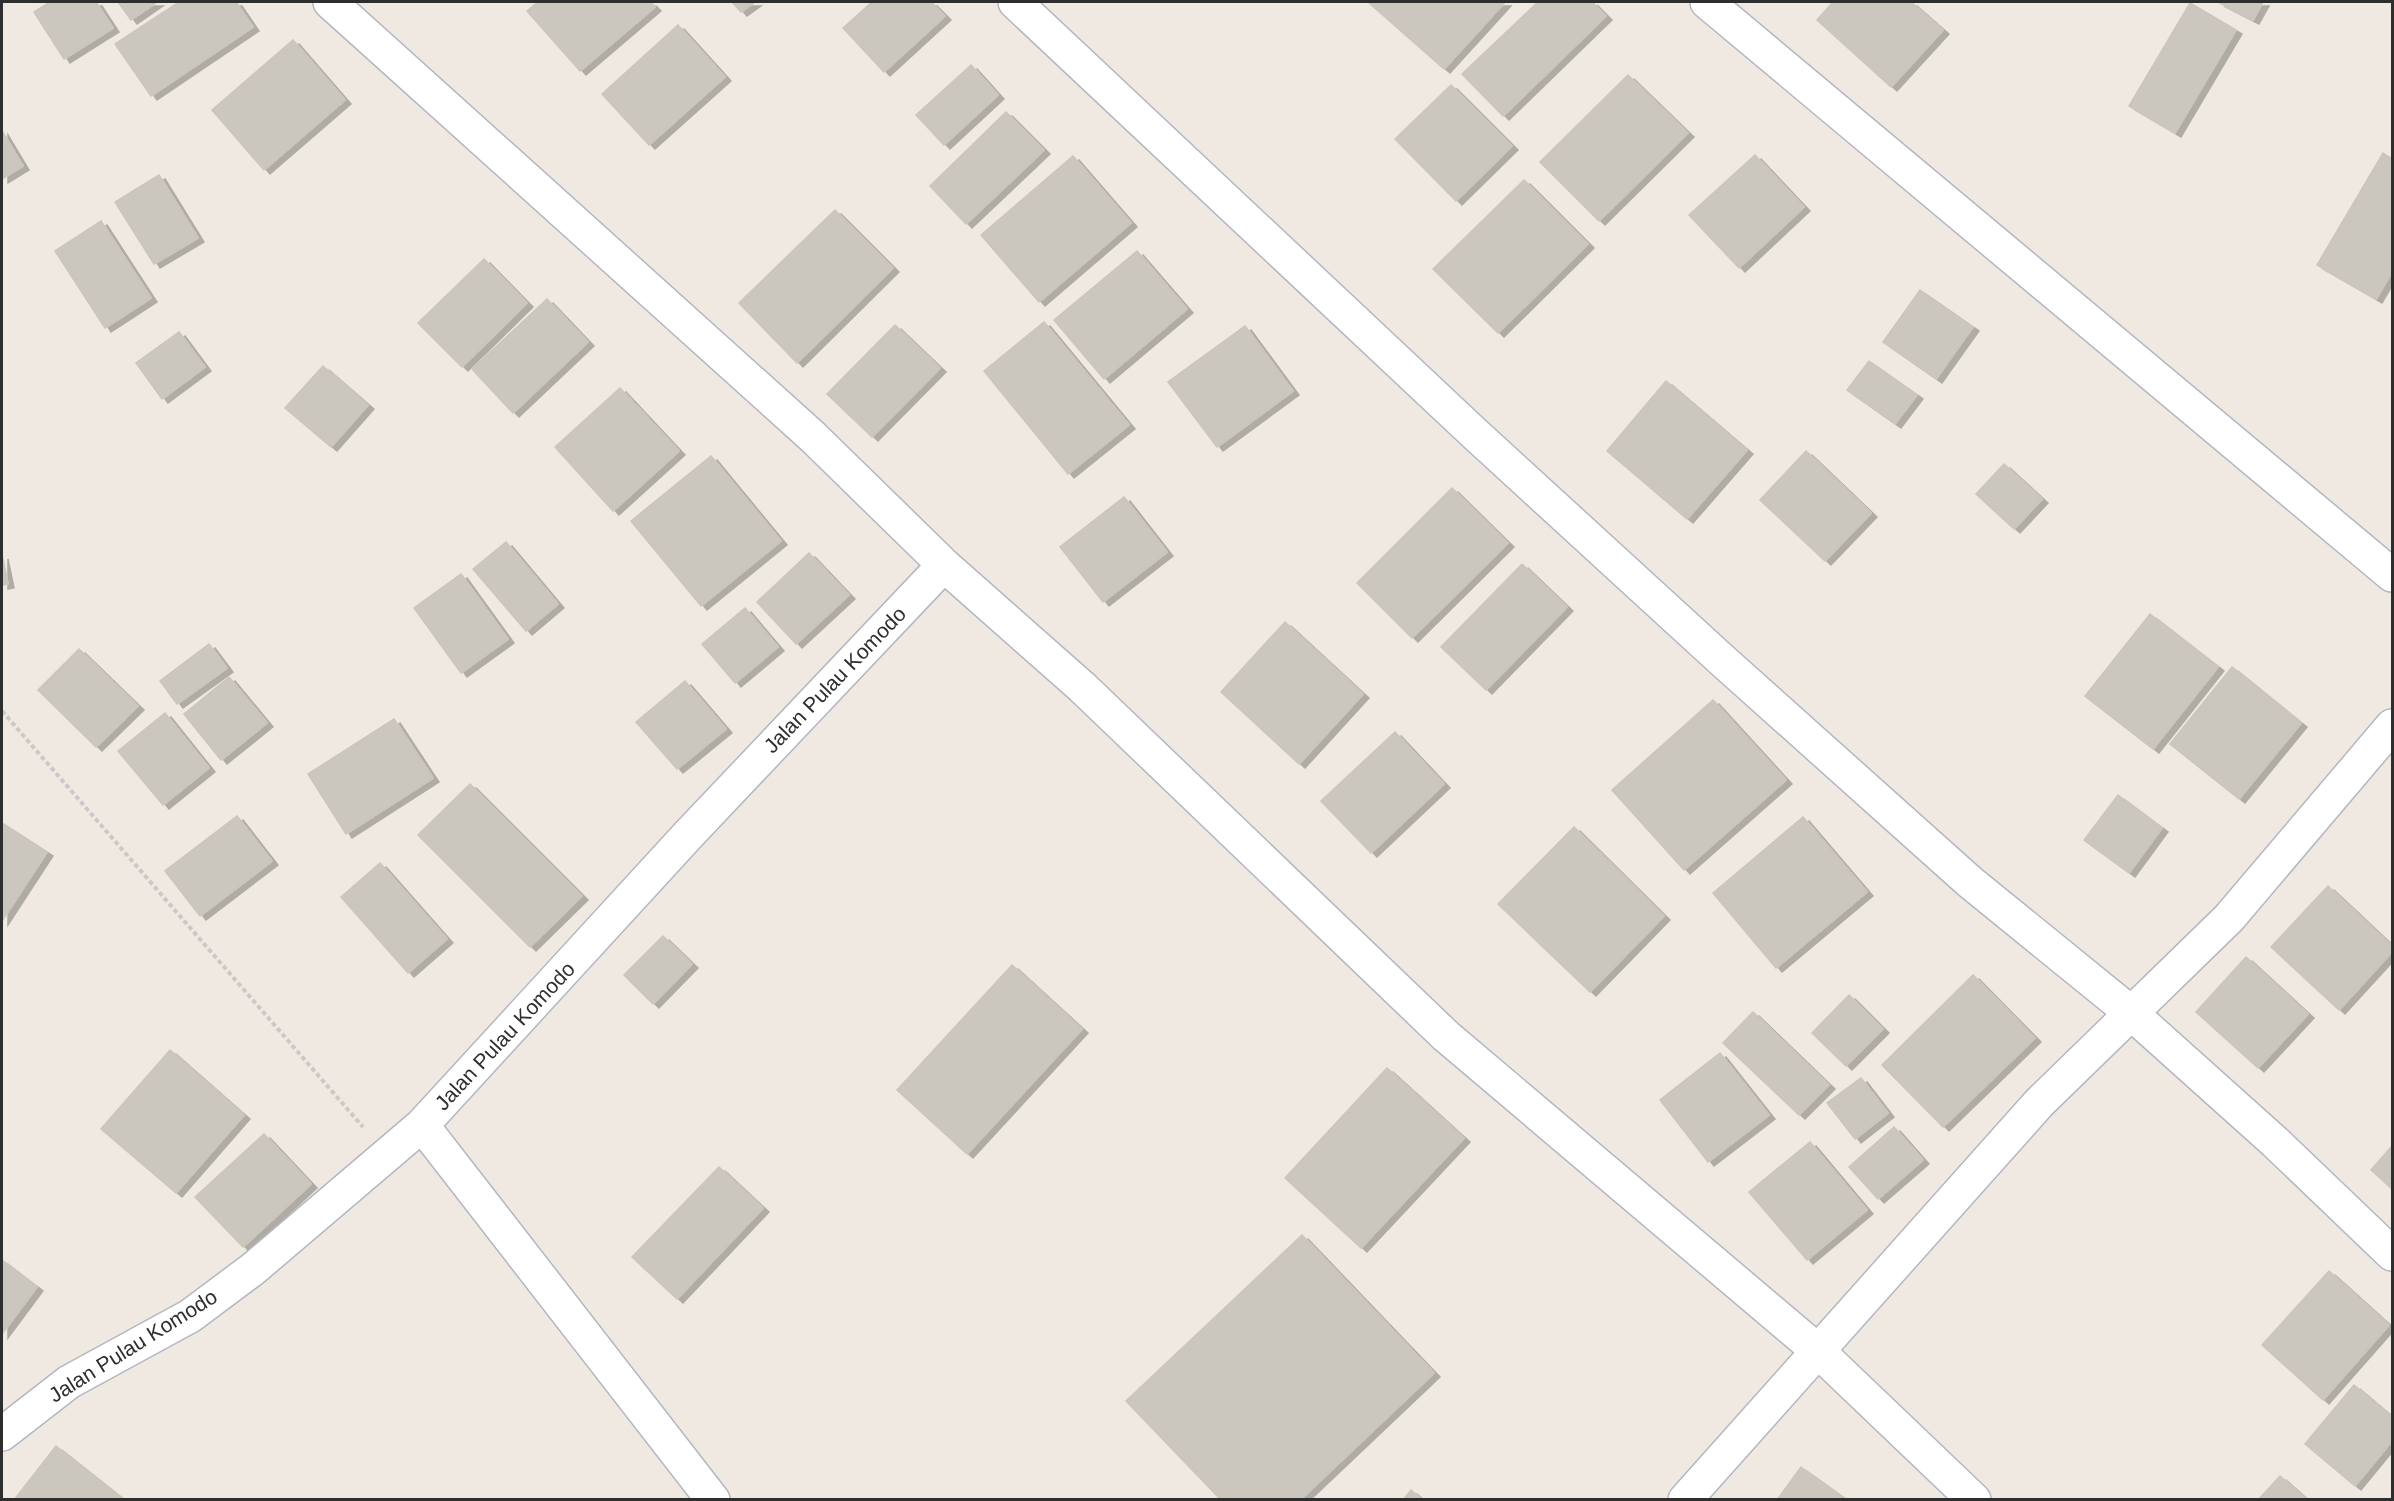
<svg xmlns="http://www.w3.org/2000/svg" width="2394" height="1501" font-family="Helvetica,sans-serif">
<defs>
<filter id="shadow"><feDropShadow dx="6" dy="4" stdDeviation="0" flood-color="#0004"/></filter>
</defs>
<rect width="100%" height="100%" fill="#efe9e1"/>
<!-- building -->
<path fill="#cbc7bf" stroke="#cbc5ba" stroke-width="1.5" filter="url(#shadow)" d="M 50,2 L 96,2 L 113,28 L 64,59 L 34,12 Z
M 118,2 L 157,2 L 131,20 Z
M 179,2 L 236,2 L 253,27 L 151,96 L 115,44 Z
M 538,2 L 650,2 L 655,7 L 580,71 L 527,11 Z
M 732,2 L 755,2 L 741,12 Z
M 872,2 L 931,2 L 945,16 L 884,72 L 843,28 Z
M 1368,2 L 1505,2 L 1444,69 Z
M 1538,2 L 1592,2 L 1606,16 L 1503,116 L 1462,74 Z
M 1833,2 L 1911,2 L 1943,30 L 1891,87 L 1817,20 Z
M 2218,2 L 2263,2 L 2253,20 Z
M 2190,3 L 2236,30 L 2175,133 L 2129,106 Z
M 678,25 L 725,77 L 649,145 L 602,94 Z
M 293,40 L 345,100 L 264,170 L 212,110 Z
M 971,65 L 998,95 L 944,145 L 916,115 Z
M 1628,75 L 1688,133 L 1599,221 L 1540,162 Z
M 1451,85 L 1512,146 L 1456,201 L 1395,139 Z
M 1006,112 L 1044,150 L 966,224 L 930,186 Z
M 2,131 L 23,166 L 2,179 Z
M 2383,153 L 2392,159 L 2392,272 L 2376,299 L 2317,265 Z
M 1755,155 L 1804,207 L 1739,268 L 1689,215 Z
M 1073,156 L 1131,223 L 1039,302 L 981,235 Z
M 159,175 L 198,238 L 154,264 L 115,202 Z
M 1524,180 L 1588,244 L 1498,333 L 1433,269 Z
M 835,210 L 893,268 L 797,363 L 739,303 Z
M 101,221 L 151,298 L 105,328 L 55,251 Z
M 1137,251 L 1187,309 L 1104,379 L 1054,320 Z
M 484,259 L 527,303 L 462,367 L 418,323 Z
M 1920,290 L 1973,327 L 1936,379 L 1883,342 Z
M 547,299 L 588,342 L 513,413 L 472,369 Z
M 1044,322 L 1129,425 L 1068,474 L 984,371 Z
M 895,325 L 940,368 L 872,437 L 827,394 Z
M 1245,326 L 1293,391 L 1217,447 L 1168,382 Z
M 179,332 L 205,367 L 162,399 L 136,363 Z
M 1869,361 L 1917,395 L 1895,424 L 1847,390 Z
M 323,366 L 368,405 L 331,447 L 285,408 Z
M 1666,381 L 1747,450 L 1687,519 L 1607,451 Z
M 620,388 L 679,451 L 613,511 L 555,447 Z
M 1806,451 L 1871,513 L 1825,561 L 1760,500 Z
M 711,456 L 781,541 L 701,606 L 631,521 Z
M 2004,464 L 2042,499 L 2014,529 L 1976,494 Z
M 1452,488 L 1508,543 L 1412,638 L 1357,583 Z
M 1124,497 L 1167,552 L 1103,602 L 1060,547 Z
M 506,542 L 558,604 L 526,631 L 473,569 Z
M 809,553 L 849,595 L 796,644 L 757,602 Z
M 2,555 L 8,584 L 2,585 Z
M 1522,564 L 1567,607 L 1486,690 L 1441,647 Z
M 461,574 L 508,639 L 461,673 L 414,608 Z
M 745,608 L 778,647 L 735,683 L 702,644 Z
M 2150,614 L 2218,667 L 2153,749 L 2085,696 Z
M 1285,622 L 1363,694 L 1299,764 L 1221,692 Z
M 209,644 L 227,668 L 177,704 L 160,681 Z
M 79,649 L 138,706 L 96,747 L 38,690 Z
M 2232,667 L 2301,723 L 2239,799 L 2170,744 Z
M 229,677 L 267,723 L 221,760 L 184,714 Z
M 685,681 L 726,729 L 677,769 L 636,722 Z
M 1713,700 L 1786,780 L 1684,870 L 1612,790 Z
M 165,713 L 209,768 L 163,805 L 118,751 Z
M 394,719 L 433,778 L 346,834 L 308,774 Z
M 1395,732 L 1444,784 L 1371,853 L 1321,801 Z
M 470,784 L 582,896 L 530,947 L 418,835 Z
M 2118,795 L 2162,828 L 2129,873 L 2084,840 Z
M 237,816 L 272,861 L 200,916 L 165,871 Z
M 1803,817 L 1867,892 L 1776,968 L 1713,893 Z
M 2,823 L 47,852 L 2,921 Z
M 1574,827 L 1664,916 L 1590,992 L 1498,904 Z
M 380,863 L 447,939 L 408,973 L 341,897 Z
M 2328,886 L 2392,946 L 2392,952 L 2339,1010 L 2271,947 Z
M 663,936 L 692,964 L 653,1004 L 624,975 Z
M 2246,957 L 2308,1014 L 2258,1068 L 2196,1012 Z
M 1012,965 L 1082,1029 L 967,1154 L 897,1090 Z
M 1973,975 L 2035,1038 L 1943,1127 L 1882,1065 Z
M 1849,995 L 1883,1029 L 1846,1066 L 1812,1033 Z
M 1753,1012 L 1829,1085 L 1799,1115 L 1723,1043 Z
M 170,1050 L 244,1115 L 176,1193 L 101,1129 Z
M 1720,1053 L 1769,1115 L 1708,1162 L 1660,1100 Z
M 1387,1068 L 1464,1138 L 1361,1248 L 1285,1178 Z
M 1861,1078 L 1888,1113 L 1855,1139 L 1827,1103 Z
M 1894,1127 L 1923,1160 L 1878,1199 L 1849,1167 Z
M 264,1134 L 311,1184 L 243,1247 L 195,1197 Z
M 1810,1142 L 1867,1210 L 1807,1260 L 1749,1192 Z
M 2392,1146 L 2392,1189 L 2371,1170 Z
M 719,1167 L 763,1208 L 677,1299 L 632,1257 Z
M 1302,1235 L 1434,1373 L 1300,1500 L 1221,1500 L 1126,1401 Z
M 2,1260 L 37,1287 L 2,1334 Z
M 2329,1271 L 2389,1325 L 2323,1400 L 2262,1345 Z
M 2354,1385 L 2392,1417 L 2392,1441 L 2355,1486 L 2305,1444 Z
M 56,1446 L 124,1500 L 14,1500 Z
M 1801,1467 L 1847,1500 L 1777,1500 Z
M 2280,1476 L 2307,1500 L 2258,1500 Z
M 1411,1490 L 1422,1500 L 1403,1500 Z"/>
<g fill="none" stroke-linecap="round" stroke-linejoin="round">
<!-- minor casing -->
<g stroke="#b4b7c1" stroke-width="36">
<path id="minor" d="M 330,2 L 813,437 L 944,565 L 1082,687 L 1446,1036 L 1818,1351 L 1974,1500
M 1015,2 L 1474,433 L 1723,661 L 1970,882 L 2130,1012 L 2275,1142 L 2392,1254
M 1707,2 L 2392,575
M 422,1125 L 713,1500
M 2,1434 L 69,1382 L 190,1316 L 253,1269 L 422,1125 L 689,834 L 944,565"/>
</g>
<!-- tertiary casing -->
<g stroke="#b4b7c1" stroke-width="36">
<path id="tertiary" d="M 1685,1500 L 2039,1103 L 2229,918 L 2392,726"/>
</g>
<!-- path -->
<path stroke="#c9c9c9" stroke-width="4" stroke-dasharray="4.5 3" stroke-linecap="butt" d="M 2,711 L 363,1127"/>
<!-- minor -->
<use href="#minor" stroke="#fff" stroke-width="33"/>
<!-- tertiary -->
<use href="#tertiary" stroke="#fff" stroke-width="33"/>
</g>
<g text-anchor="middle" stroke-width="4.5" stroke-linejoin="round" paint-order="stroke">
<!-- street labels -->
<g font-size="21" fill="#2e2e2e" stroke="#fff">
<text transform="translate(835 680) rotate(-46)" y="7">Jalan Pulau Komodo</text>
<text transform="translate(505 1036) rotate(-47)" y="7">Jalan Pulau Komodo</text>
<text transform="translate(133 1346) rotate(-32)" y="7">Jalan Pulau Komodo</text>
</g>
</g>
<!-- border -->
<rect width="2394" height="1501" fill="none" stroke="#2e2e2e" stroke-width="6"/>
</svg>
